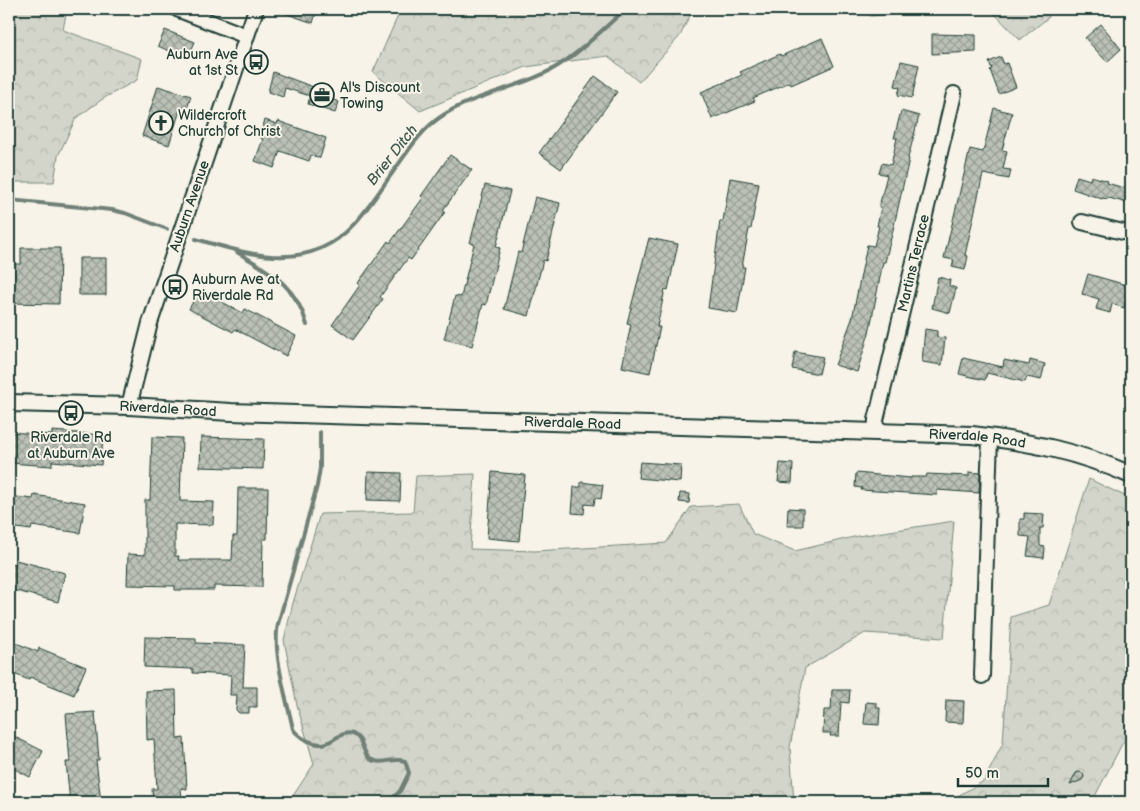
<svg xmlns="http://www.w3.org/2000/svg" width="1140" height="811" font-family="'Balsamiq Sans',sans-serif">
<defs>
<pattern id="forest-crowns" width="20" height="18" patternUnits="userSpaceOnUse" patternTransform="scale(1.25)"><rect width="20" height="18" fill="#d3d5ca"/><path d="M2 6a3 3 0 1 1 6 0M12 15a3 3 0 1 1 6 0" fill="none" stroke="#b5b8ae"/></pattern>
<pattern id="building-cross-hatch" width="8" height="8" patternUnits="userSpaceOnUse" patternTransform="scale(1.25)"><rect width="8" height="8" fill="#bbc1b6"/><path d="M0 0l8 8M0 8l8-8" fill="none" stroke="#979e95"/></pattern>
</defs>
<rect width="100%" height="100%" fill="#f7f3e8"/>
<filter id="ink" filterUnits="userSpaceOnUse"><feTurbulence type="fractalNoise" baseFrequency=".02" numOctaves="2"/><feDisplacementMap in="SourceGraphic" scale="10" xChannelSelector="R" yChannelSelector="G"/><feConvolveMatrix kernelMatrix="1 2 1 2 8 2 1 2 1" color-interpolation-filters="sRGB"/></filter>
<g filter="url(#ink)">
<!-- forest -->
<path fill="url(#forest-crowns)" stroke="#79897f" d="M 9,9 L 67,9 L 63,30 L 142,59 L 137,80 L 104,98 L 76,118 L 58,156 L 54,182 L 9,182 Z
M 401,9 L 540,9 L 559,16 L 566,9 L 693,9 L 680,36 L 639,82 L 608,56 L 526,67 L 420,111 L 373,72 Z
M 867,9 L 953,9 L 870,16 Z
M 990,9 L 1049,9 L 1049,17 L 1020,40 Z
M 475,474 L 470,549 L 535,551 L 666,543 L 691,507 L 739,504 L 753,534 L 795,551 L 858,536 L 954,521 L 944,638 L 865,633 L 805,668 L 790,747 L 794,802 L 289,802 L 314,764 L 297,705 L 284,640 L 293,603 L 320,514 L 413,512 L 416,476 Z
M 1089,479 L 1131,499 L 1131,733 L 1122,744 L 1092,802 L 947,802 L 984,781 L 1003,743 L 1011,617 L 1049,605 Z"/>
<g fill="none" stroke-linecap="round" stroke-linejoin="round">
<!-- stream -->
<path stroke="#6f8077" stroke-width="4" d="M 9,200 L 112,210 L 125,213 L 167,229
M 196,239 C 251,255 309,274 354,224 C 369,208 380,190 393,172 C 407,153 419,132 439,118 C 470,96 510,90 543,74 C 575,59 600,31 626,9
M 237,252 C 269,272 296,284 307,325
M 320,432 L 320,468 L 317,486 L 278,624 C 272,651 287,701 293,729 C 299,738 316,747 327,743 C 336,739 342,731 353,734 C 364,739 362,753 370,759 C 380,766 394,757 405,761 L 409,773 L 400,791 L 389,802"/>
</g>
<!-- building -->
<path fill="url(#building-cross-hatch)" stroke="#1f3d34" d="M 276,9 L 317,9 L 313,23 L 276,10 Z
M 1101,24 L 1121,49 L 1107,62 L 1085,38 Z
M 165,30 L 195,42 L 187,59 L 158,46 Z
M 932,34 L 976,35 L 976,52 L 932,54 Z
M 822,38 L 834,66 L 791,85 L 790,82 L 753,98 L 755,101 L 712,119 L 701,92 L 742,75 L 740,72 L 780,54 L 781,56 Z
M 1001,57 L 1004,64 L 1007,63 L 1016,87 L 999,94 L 990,70 L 992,69 L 989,62 Z
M 901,61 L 919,65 L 912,98 L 898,95 L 900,87 L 895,86 Z
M 273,72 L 332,94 L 331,99 L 339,102 L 335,113 L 308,104 L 310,96 L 285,88 L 283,97 L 268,92 Z
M 595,76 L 617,92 L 561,169 L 539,153 Z
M 158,86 L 191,96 L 187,109 L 181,107 L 169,145 L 142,136 Z
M 994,108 L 1012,113 L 1002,150 L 1007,151 L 1003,169 L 1011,170 L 1009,179 L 983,174 L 965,255 L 968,256 L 965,270 L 952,267 L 954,260 L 944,258 L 970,149 L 983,152 Z
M 901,111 L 919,116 L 908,158 L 909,159 L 893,230 L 885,262 L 883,262 L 869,333 L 857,372 L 835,365 L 852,319 L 867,245 L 874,246 L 879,226 L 877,226 L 881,207 L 879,207 L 887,175 L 879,173 L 882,163 L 891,165 L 897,138 L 894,138 Z
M 265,120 L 277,124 L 278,121 L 326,138 L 320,158 L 311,155 L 309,161 L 280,151 L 274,168 L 255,161 L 263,139 L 259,137 Z
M 450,155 L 472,170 L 443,210 L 445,212 L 411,260 L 408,258 L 380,297 L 383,299 L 353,340 L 332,325 L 360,285 L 358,283 L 388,241 L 390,243 L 423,198 L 421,196 Z
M 1077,176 L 1090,180 L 1091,176 L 1108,181 L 1107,183 L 1131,190 L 1131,204 L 1109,198 L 1108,199 L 1103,198 L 1102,199 L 1073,189 Z
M 730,178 L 759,183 L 751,229 L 749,229 L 742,267 L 745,267 L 737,313 L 708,308 L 720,221 L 723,221 Z
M 485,185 L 510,191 L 496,247 L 500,248 L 486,305 L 483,304 L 472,346 L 444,339 L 455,296 L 461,297 L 474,244 L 470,243 Z
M 535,197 L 560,203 L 546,261 L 543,260 L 529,316 L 504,309 L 518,252 L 521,253 Z
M 649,238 L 678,244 L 668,290 L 665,289 L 657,327 L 660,327 L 650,373 L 622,367 L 631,324 L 627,323 Z
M 21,248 L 60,248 L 59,304 L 9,303 L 9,264 L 21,264 Z
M 79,258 L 106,258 L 106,295 L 79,295 Z
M 1088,274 L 1130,286 L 1124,308 L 1112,304 L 1110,313 L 1096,309 L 1099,299 L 1082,294 Z
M 938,277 L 950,280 L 949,286 L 956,288 L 950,313 L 932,308 Z
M 199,290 L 243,313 L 245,309 L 296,336 L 286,356 L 235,329 L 233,332 L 189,309 Z
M 925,329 L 937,331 L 937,337 L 945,338 L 942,365 L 922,362 Z
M 795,352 L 823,357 L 819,374 L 792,369 Z
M 963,358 L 1003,367 L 1004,360 L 1029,365 L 1030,360 L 1045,364 L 1041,380 L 1027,377 L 1025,382 L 987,373 L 985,380 L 959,374 Z
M 52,431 L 103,435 L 101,465 L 52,461 L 52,466 L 9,463 L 9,432 L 52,435 Z
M 152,437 L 182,438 L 180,501 L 214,502 L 213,525 L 175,524 L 175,556 L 179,556 L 178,560 L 232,560 L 233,536 L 237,536 L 238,488 L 268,488 L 267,539 L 263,539 L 262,587 L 214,586 L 214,590 L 175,590 L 175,586 L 127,585 L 128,554 L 145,555 L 145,500 L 150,500 Z
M 201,437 L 264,439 L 263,469 L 200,467 Z
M 640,462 L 681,465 L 680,482 L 638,478 Z
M 780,463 L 793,464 L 792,483 L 778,482 Z
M 368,472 L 401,473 L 400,501 L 367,500 Z
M 492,472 L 525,475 L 519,541 L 487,538 Z
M 969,472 L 980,473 L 979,493 L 937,490 L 937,495 L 861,490 L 862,488 L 855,487 L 856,473 L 911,478 L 911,477 L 926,477 L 927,474 L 969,476 Z
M 581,482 L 603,485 L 601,499 L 595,498 L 594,505 L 585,504 L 584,514 L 572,513 L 574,487 L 581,487 Z
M 680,493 L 690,494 L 689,503 L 679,502 Z
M 34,495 L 85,503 L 80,533 L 32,526 L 31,530 L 9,527 L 9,496 L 33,499 Z
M 788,508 L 803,509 L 803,526 L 787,526 Z
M 1024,513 L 1044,514 L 1043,528 L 1040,528 L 1040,546 L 1045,547 L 1044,558 L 1027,556 L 1030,537 L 1020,536 L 1020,519 L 1024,519 Z
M 16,560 L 65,573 L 58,602 L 9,589 L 9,563 L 14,564 Z
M 145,637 L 196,638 L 196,643 L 245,645 L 243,687 L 257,687 L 257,707 L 249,707 L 249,713 L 239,713 L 236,710 L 237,695 L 230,695 L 231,675 L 193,673 L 193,669 L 144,667 Z
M 9,640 L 38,652 L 39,648 L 86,667 L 74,695 L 30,677 L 29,680 L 9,672 Z
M 176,690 L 177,739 L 184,738 L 187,789 L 181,788 L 182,802 L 153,802 L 152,789 L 157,789 L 154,739 L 147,740 L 146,691 Z
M 832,690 L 850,690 L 849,703 L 841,702 L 839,736 L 830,736 L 831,733 L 823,733 L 824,710 L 831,710 Z
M 946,700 L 964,701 L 963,723 L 945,722 Z
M 866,702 L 877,703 L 877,708 L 880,708 L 879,725 L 864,724 Z
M 95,712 L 99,760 L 96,760 L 101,802 L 70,802 L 66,762 L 70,762 L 66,714 Z
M 9,734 L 43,751 L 30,777 L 9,766 Z
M 1079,772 L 1083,773 L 1084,777 L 1082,780 L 1070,785 L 1076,773 Z"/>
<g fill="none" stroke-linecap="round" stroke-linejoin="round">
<!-- minor casing -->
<g stroke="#1f3d34" stroke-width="18">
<path id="minor" d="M 177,9 L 246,36
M 1082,222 L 1131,234
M 129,406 L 150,323 L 256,9
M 875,432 L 876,420 L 954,94
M 982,676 L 990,437"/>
</g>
<!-- major casing -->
<g stroke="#1f3d34" stroke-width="20">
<g id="major">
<path id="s1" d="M 9,403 L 129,406 L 231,412 L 972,435 C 1030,442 1077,451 1131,475"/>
</g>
</g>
<!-- minor -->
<use href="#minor" stroke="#f7f3e8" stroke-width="14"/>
<!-- major -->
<use href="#major" stroke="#f7f3e8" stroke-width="16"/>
</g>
</g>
<!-- icons -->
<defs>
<g id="bus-ring" transform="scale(1.25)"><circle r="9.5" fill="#f7f3e8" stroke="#1f3d34" stroke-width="1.5"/><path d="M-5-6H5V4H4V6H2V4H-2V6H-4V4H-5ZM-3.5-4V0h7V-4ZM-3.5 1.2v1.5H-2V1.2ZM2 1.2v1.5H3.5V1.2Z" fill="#1f3d34"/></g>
<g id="office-ring" transform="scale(1.25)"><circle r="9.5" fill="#f7f3e8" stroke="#1f3d34" stroke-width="1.5"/><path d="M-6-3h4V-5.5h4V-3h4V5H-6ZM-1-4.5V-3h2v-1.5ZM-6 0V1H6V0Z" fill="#1f3d34"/></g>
<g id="church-ring" transform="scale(1.25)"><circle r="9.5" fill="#f7f3e8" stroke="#1f3d34" stroke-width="1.5"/><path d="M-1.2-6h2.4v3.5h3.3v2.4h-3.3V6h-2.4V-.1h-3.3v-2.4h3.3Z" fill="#1f3d34"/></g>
</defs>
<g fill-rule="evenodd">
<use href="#bus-ring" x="256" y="62"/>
<use href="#office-ring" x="322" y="95"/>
<use href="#church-ring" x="161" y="123"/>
<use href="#bus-ring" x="175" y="287"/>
<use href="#bus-ring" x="71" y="413"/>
</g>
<g text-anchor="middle" stroke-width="4" stroke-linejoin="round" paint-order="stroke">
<!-- poi labels -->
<g font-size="14" fill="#1f3d34" stroke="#f7f3e8" text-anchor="start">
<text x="238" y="59" text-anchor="end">Auburn Ave<tspan x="238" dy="16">at 1st St</tspan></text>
<text x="340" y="92">Al's Discount<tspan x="340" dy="16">Towing</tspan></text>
<text x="178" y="120">Wildercroft<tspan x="178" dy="16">Church of Christ</tspan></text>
<text x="192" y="284">Auburn Ave at<tspan x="192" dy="16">Riverdale Rd</tspan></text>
<text x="71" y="442" text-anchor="middle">Riverdale Rd<tspan x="71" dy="16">at Auburn Ave</tspan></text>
</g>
<!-- street labels -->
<g font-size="14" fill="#1f3d34" stroke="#f7f3e8">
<text transform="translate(189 206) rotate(-71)" y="5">Auburn Avenue</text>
<text transform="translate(913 263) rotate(-77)" y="5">Martins Terrace</text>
<text dy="5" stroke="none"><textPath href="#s1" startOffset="159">Riverdale Road</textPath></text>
<text dy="5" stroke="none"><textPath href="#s1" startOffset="564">Riverdale Road</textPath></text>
<text dy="5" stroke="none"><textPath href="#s1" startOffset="969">Riverdale Road</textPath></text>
</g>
<!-- water labels -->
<g font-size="15" font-style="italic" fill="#405950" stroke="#f7f3e8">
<text transform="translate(392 155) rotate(-52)" y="5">Brier Ditch</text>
</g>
</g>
<!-- margin -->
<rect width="1140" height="811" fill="none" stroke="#f7f3e8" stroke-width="30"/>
<rect x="15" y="15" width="1110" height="781" fill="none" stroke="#1f3d34" stroke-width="2" filter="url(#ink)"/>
<!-- scale -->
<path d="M958 778v8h90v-8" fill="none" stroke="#1f3d34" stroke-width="2.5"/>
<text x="965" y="778" font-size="15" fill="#1f3d34" stroke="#f7f3e8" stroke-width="4" paint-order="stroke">50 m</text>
</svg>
